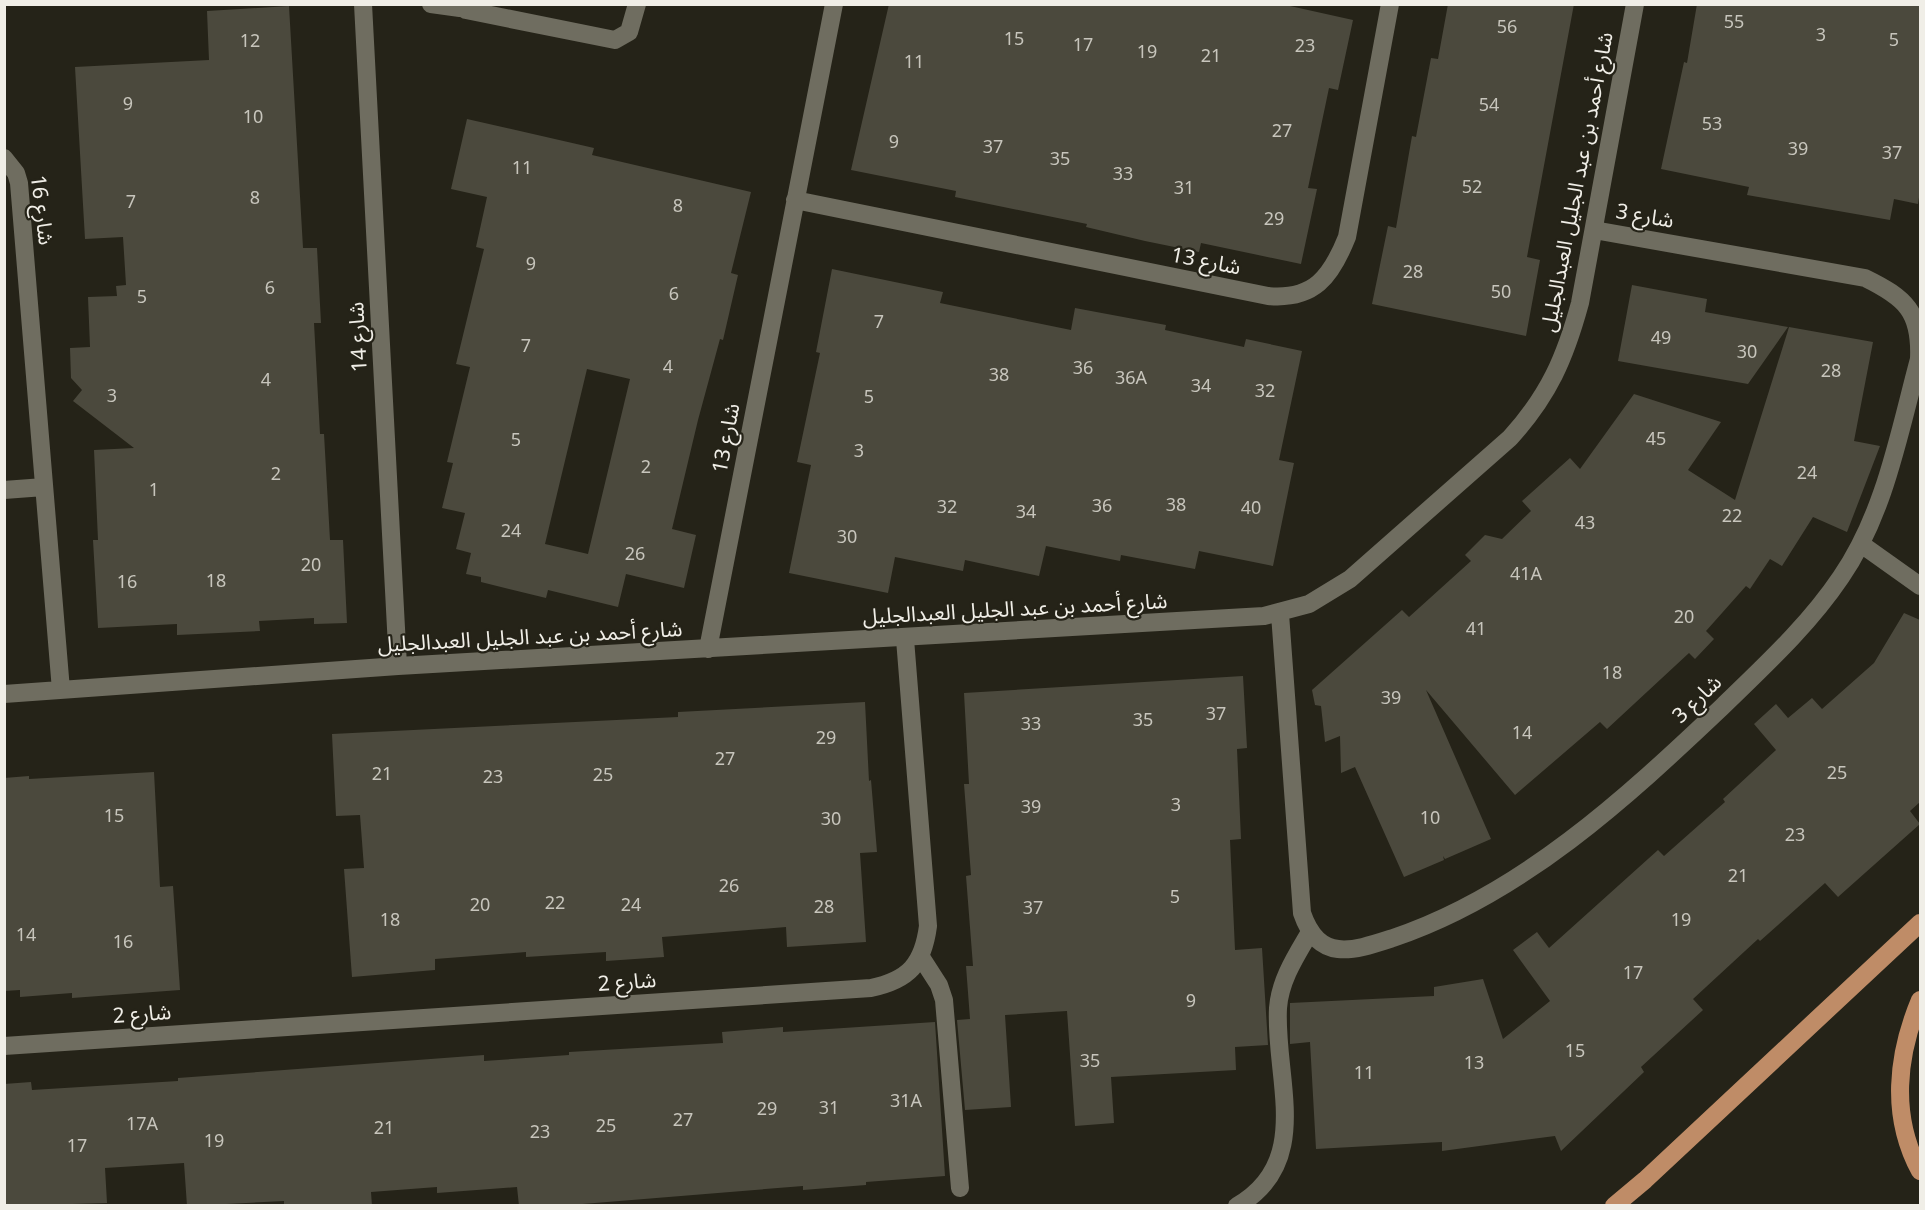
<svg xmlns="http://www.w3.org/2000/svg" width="1925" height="1210" font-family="'Noto Sans','Noto Sans Arabic',sans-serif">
<rect width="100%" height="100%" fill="#252318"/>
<!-- building -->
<path fill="#4b493d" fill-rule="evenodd" d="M 889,4 L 1281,4 L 1353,20 L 1338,90 L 1329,88 L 1308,188 L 1317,189 L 1301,264 L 1201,243 L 1199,252 L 1145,241 L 1086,227 L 1087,224 L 955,197 L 956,191 L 851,170 Z
M 1448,4 L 1574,4 L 1527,257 L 1540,260 L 1526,336 L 1372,304 L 1388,226 L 1396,228 L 1412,136 L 1416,137 L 1431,58 L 1438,59 Z
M 1697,4 L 1920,4 L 1920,191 L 1918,204 L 1894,199 L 1890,220 L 1747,195 L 1749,187 L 1661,169 L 1684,62 L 1687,63 Z
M 289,6 L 303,248 L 317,248 L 321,323 L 314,323 L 320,434 L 324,434 L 330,540 L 343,540 L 347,623 L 314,624 L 314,618 L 259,621 L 260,631 L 177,635 L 177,624 L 98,628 L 93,540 L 98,540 L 94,450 L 134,448 L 73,401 L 82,390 L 71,378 L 70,348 L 90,347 L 88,297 L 117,296 L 116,286 L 126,285 L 123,237 L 85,239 L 75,67 L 209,60 L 207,11 Z
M 467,119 L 594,148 L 592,155 L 751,192 L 731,273 L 738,275 L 723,340 L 720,339 L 698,420 L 672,529 L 696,535 L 684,588 L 626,574 L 618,607 L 548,590 L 546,598 L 481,582 L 481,577 L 466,574 L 471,553 L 456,549 L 465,513 L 442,508 L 453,463 L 447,462 L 470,367 L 456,364 L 484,249 L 476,247 L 487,197 L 451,189 ZM 587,369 L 630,379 L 588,554 L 545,544 Z
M 832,269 L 943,292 L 940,303 L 1071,330 L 1075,308 L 1166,325 L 1165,330 L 1244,347 L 1246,339 L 1302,351 L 1279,460 L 1294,463 L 1273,566 L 1199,551 L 1195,569 L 1121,555 L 1120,561 L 1046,546 L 1039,576 L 965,560 L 963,571 L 895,557 L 888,593 L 789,573 L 811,465 L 797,462 L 820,353 L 816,352 Z
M 1632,285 L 1707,299 L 1705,312 L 1788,327 L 1748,384 L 1618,361 Z
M 1789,327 L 1873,342 L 1854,441 L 1880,446 L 1847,532 L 1813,517 L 1782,566 L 1770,559 L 1750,589 L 1746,586 L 1706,631 L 1714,639 L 1695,659 L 1689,653 L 1607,729 L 1600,722 L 1515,795 L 1426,690 L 1491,839 L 1445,859 L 1443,856 L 1444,860 L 1404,877 L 1355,767 L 1341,773 L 1340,736 L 1325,742 L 1321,706 L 1315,705 L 1312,690 L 1402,610 L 1409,617 L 1471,561 L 1465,555 L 1485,535 L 1502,539 L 1531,511 L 1522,501 L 1570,458 L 1580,469 L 1634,394 L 1721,422 L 1688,470 L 1735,500 Z
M 1904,613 L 1920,620 L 1920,802 L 1910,811 L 1920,824 L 1838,897 L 1825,883 L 1760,941 L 1758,939 L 1693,999 L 1703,1010 L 1641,1067 L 1644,1072 L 1561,1151 L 1555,1136 L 1442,1151 L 1442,1142 L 1316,1149 L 1310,1042 L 1290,1044 L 1290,1003 L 1434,996 L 1434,987 L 1483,979 L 1503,1039 L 1550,1001 L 1513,950 L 1537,932 L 1549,948 L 1658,850 L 1664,856 L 1725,802 L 1723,799 L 1776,750 L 1754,724 L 1776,704 L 1788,718 L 1812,698 L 1822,709 L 1874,663 Z
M 1243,676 L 1247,748 L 1237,749 L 1241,839 L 1230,840 L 1235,950 L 1262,948 L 1268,1045 L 1235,1047 L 1236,1070 L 1111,1077 L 1114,1123 L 1075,1126 L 1067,1011 L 1005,1015 L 1011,1107 L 965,1110 L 957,1020 L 970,1019 L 966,966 L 973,966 L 966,876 L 971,875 L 964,784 L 969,784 L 964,693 Z
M 865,702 L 869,781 L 871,780 L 877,852 L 860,853 L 866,942 L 787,947 L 786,927 L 662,937 L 664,957 L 606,961 L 606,952 L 526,957 L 526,952 L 435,959 L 435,970 L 352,977 L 344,869 L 364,868 L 360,815 L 336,816 L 332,734 L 678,717 L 678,712 Z
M 154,772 L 160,887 L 173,886 L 180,990 L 72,998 L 72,993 L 20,997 L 20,990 L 4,991 L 4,778 L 29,776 L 29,779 Z
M 935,1022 L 945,1176 L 866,1182 L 866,1185 L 803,1190 L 803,1186 L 558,1206 L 519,1206 L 517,1187 L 437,1193 L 437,1187 L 371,1192 L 372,1206 L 284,1206 L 284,1201 L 187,1206 L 184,1163 L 105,1168 L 107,1203 L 4,1206 L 4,1084 L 31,1082 L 32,1090 L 178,1081 L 178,1078 L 484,1055 L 484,1061 L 569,1055 L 569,1052 L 723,1043 L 722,1032 L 783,1027 L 783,1032 Z"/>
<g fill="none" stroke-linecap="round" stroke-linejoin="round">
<!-- minor -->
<path stroke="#6f6d60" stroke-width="18" d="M 363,4 L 398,666
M 431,4 L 460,8
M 456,4 L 466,10 L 615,40 L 629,32 L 637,4
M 4,158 L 16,173 L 19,183 L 61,690
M 795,200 L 1268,296 C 1314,300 1331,277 1347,237 L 1390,4
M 4,490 L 44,487
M 1861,544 L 1920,586
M 1280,614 L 1302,913 C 1319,963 1353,951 1393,938 C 1521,895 1626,798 1722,707 C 1764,666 1808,626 1841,577 C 1885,513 1899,433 1919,359 C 1921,312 1906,298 1865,278 L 1594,230
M 708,649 L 834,4
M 4,694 L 398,666 L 1264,616 L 1309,604 L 1350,579 L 1510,438 C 1549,395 1565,358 1580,303 L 1635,4
M 921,957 L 939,985 L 944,1000 L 960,1188
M 4,1046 L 871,988 C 909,980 923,964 928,926 L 905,639
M 1237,1206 C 1314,1162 1274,1078 1278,1008 C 1280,980 1296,956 1310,932"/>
<!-- major -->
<path stroke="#bf8c67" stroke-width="18" d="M 1920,1000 C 1897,1055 1890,1116 1920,1171
M 1614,1206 L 1645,1180 L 1920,923"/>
</g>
<g text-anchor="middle" stroke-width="4.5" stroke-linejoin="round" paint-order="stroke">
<!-- number labels -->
<g font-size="18" fill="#c7c5bc">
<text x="1734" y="28">55</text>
<text x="1507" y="33">56</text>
<text x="1821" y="41">3</text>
<text x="1014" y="45">15</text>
<text x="1894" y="46">5</text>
<text x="250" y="47">12</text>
<text x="1083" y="51">17</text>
<text x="1305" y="52">23</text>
<text x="1147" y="58">19</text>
<text x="1211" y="62">21</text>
<text x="914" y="68">11</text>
<text x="128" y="110">9</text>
<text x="1489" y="111">54</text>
<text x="253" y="123">10</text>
<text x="1712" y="130">53</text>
<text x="1282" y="137">27</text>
<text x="894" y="148">9</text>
<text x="993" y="153">37</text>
<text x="1798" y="155">39</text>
<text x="1892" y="159">37</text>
<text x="1060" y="165">35</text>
<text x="522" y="174">11</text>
<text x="1123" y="180">33</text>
<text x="1472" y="193">52</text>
<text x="1184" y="194">31</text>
<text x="255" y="204">8</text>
<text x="131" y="208">7</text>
<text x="678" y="212">8</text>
<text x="1274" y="225">29</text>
<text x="531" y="270">9</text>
<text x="1413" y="278">28</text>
<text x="270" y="294">6</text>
<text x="1501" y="298">50</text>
<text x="674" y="300">6</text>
<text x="142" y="303">5</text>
<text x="879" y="328">7</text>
<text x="1661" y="344">49</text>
<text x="526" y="352">7</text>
<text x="1747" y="358">30</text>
<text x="668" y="373">4</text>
<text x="1083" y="374">36</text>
<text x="1831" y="377">28</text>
<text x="999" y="381">38</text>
<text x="1131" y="384">36A</text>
<text x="266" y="386">4</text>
<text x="1201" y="392">34</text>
<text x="1265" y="397">32</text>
<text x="112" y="402">3</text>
<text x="869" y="403">5</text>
<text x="1656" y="445">45</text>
<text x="516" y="446">5</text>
<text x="859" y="457">3</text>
<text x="646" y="473">2</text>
<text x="1807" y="479">24</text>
<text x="276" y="480">2</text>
<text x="154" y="496">1</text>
<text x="1176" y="511">38</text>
<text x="1102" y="512">36</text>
<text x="947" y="513">32</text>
<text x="1251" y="514">40</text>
<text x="1026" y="518">34</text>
<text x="1732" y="522">22</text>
<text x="1585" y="529">43</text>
<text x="511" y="537">24</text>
<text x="847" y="543">30</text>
<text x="635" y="560">26</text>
<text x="311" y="571">20</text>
<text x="1526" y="580">41A</text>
<text x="216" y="587">18</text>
<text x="127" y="588">16</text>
<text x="1684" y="623">20</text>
<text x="1476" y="635">41</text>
<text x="1612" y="679">18</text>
<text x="1391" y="704">39</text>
<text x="1216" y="720">37</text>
<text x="1143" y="726">35</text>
<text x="1031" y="730">33</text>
<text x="1522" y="739">14</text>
<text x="826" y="744">29</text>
<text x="725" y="765">27</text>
<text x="1837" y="779">25</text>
<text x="382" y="780">21</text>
<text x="603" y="781">25</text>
<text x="493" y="783">23</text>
<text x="1176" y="811">3</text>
<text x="1031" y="813">39</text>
<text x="114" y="822">15</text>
<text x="1430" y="824">10</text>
<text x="831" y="825">30</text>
<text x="1795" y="841">23</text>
<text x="1738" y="882">21</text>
<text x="729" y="892">26</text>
<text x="1175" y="903">5</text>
<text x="555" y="909">22</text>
<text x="480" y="911">20</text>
<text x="631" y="911">24</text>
<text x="824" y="913">28</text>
<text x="1033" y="914">37</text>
<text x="390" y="926">18</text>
<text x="1681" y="926">19</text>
<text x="26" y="941">14</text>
<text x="123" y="948">16</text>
<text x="1633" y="979">17</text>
<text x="1191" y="1007">9</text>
<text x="1575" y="1057">15</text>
<text x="1090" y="1067">35</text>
<text x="1474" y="1069">13</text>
<text x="1364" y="1079">11</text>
<text x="906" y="1107">31A</text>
<text x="829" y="1114">31</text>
<text x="767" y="1115">29</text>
<text x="683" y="1126">27</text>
<text x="142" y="1130">17A</text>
<text x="606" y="1132">25</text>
<text x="384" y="1134">21</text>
<text x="540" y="1138">23</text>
<text x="214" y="1147">19</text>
<text x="77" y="1152">17</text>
</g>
<!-- street labels -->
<g font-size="21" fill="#f0eee7" stroke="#252318">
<text transform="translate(1577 182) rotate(-79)" y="7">شارع أحمد بن عبد الجليل العبدالجليل</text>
<text transform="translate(42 210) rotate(83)" y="7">شارع 16</text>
<text transform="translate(1645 216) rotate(10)" y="7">شارع 3</text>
<text transform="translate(1206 261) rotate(11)" y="7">شارع 13</text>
<text transform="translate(358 337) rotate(-93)" y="7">شارع 14</text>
<text transform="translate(726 438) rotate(-79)" y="7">شارع 13</text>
<text transform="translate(1015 609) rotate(-3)" y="7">شارع أحمد بن عبد الجليل العبدالجليل</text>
<text transform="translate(530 637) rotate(-3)" y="7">شارع أحمد بن عبد الجليل العبدالجليل</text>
<text transform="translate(1697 699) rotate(-44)" y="7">شارع 3</text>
<text transform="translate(627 982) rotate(-4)" y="7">شارع 2</text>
<text transform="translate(142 1014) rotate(-4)" y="7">شارع 2</text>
</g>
</g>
<!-- border -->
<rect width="1925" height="1210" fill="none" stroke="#f0eee7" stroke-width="12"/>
</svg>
